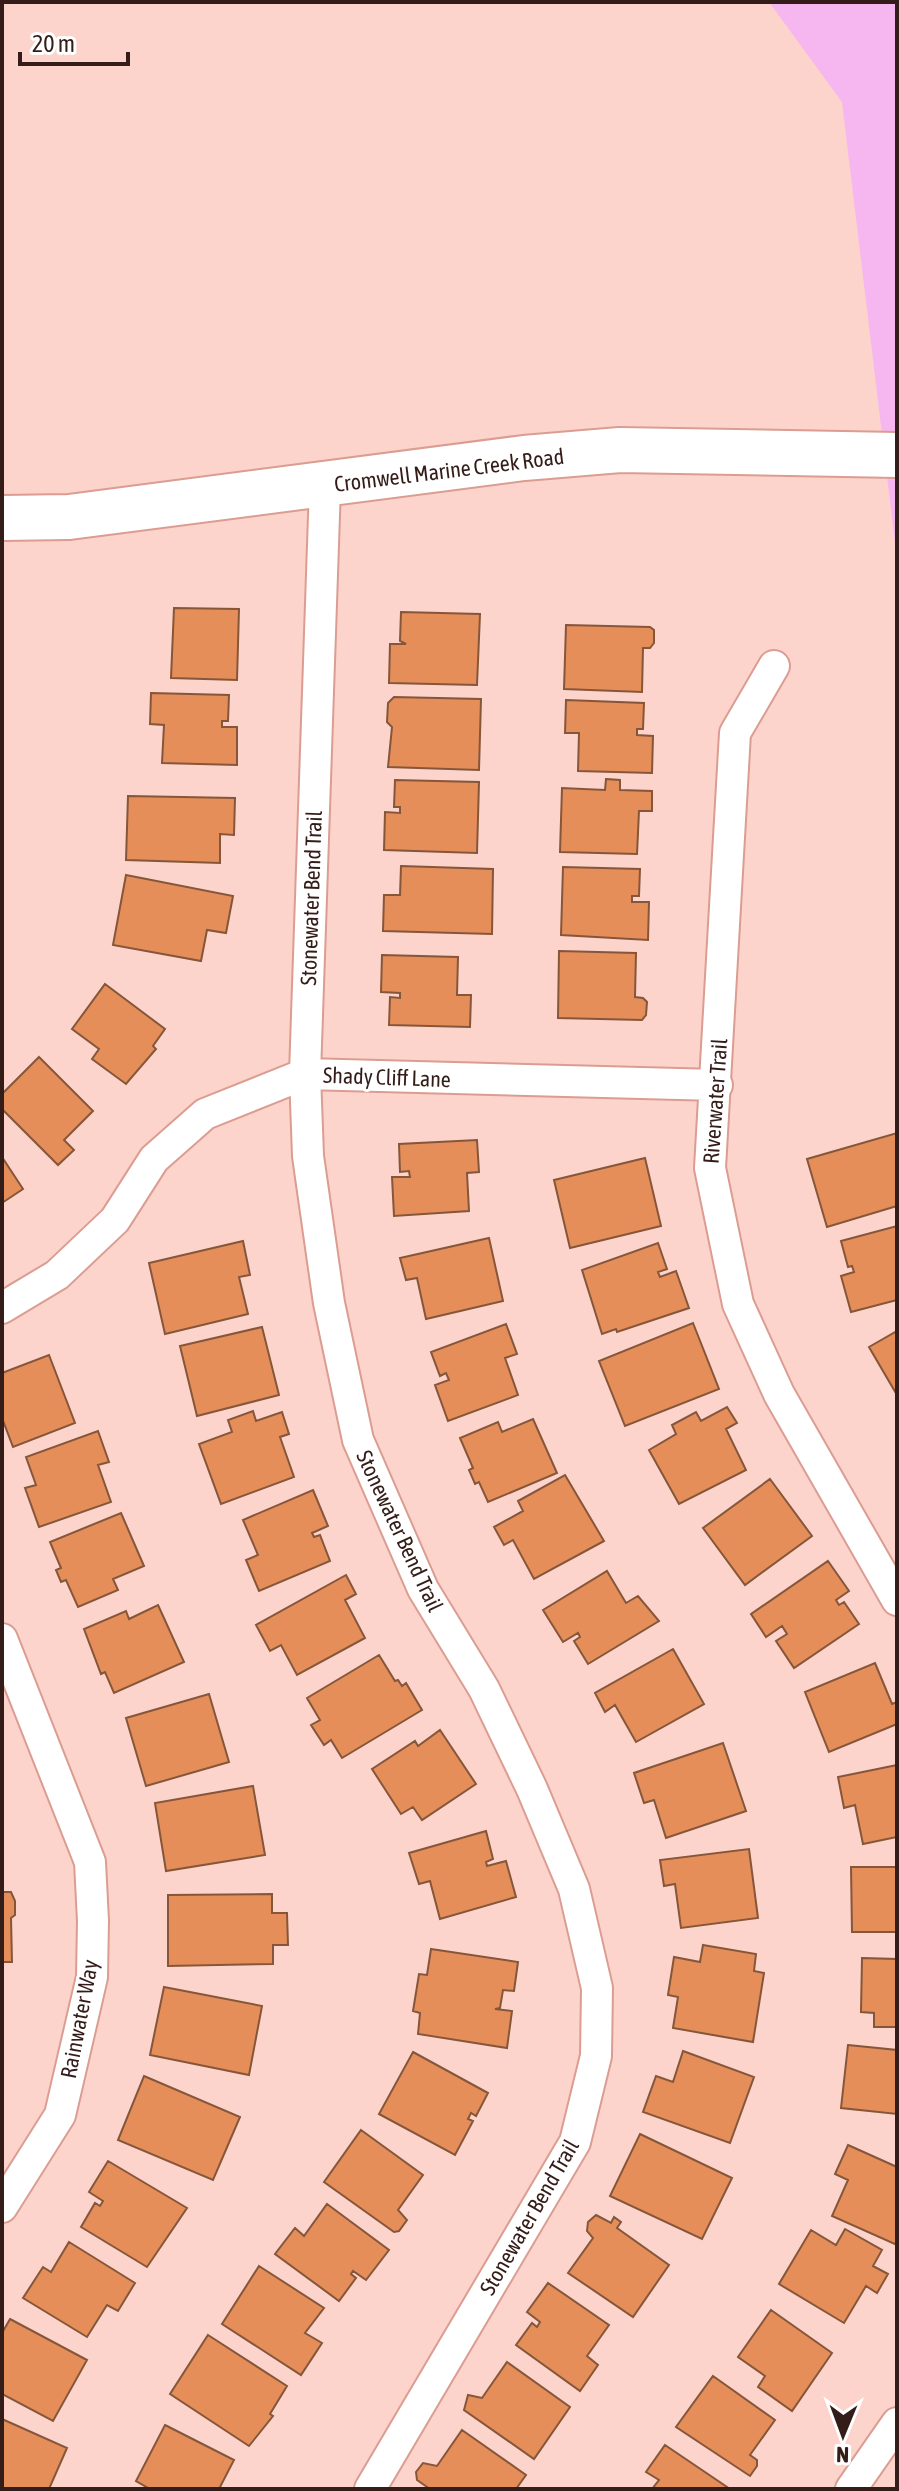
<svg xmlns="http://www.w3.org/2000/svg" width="899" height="2491" font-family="'Asap Condensed',sans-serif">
<rect width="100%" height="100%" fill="#fcd4cc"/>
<!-- green -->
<path fill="#f6b6ef" d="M 769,2 L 897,2 L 897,559 L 842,102 Z"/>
<!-- building -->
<path fill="#e58e5a" stroke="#86563a" stroke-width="2" d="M 174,608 L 239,609 L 237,680 L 171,678 Z
M 401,612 L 480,614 L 477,685 L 389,683 L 390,644 L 406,644 L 400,641 Z
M 566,625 L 650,627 L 654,630 L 654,643 L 650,648 L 643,648 L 642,692 L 564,689 Z
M 151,693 L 229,695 L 228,721 L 222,721 L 222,727 L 237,727 L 237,765 L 162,763 L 164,725 L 150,724 Z
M 394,697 L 481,699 L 479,770 L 388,767 L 392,727 L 387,722 L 388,703 Z
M 566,700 L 644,703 L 643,729 L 637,729 L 637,735 L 653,736 L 652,773 L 578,771 L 579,733 L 565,733 Z
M 606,779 L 620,780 L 620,790 L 652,791 L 652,811 L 639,811 L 637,854 L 560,852 L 562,788 L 605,790 Z
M 395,780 L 479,782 L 477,853 L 384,850 L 385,812 L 400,813 L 400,807 L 394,807 Z
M 128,796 L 235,798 L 234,835 L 220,834 L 220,863 L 126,860 Z
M 401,866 L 493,869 L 492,934 L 383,931 L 384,895 L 400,895 Z
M 563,867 L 640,869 L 639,896 L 632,896 L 632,902 L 649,902 L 648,940 L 561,935 Z
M 126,875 L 233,896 L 226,933 L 207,930 L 201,961 L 113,945 Z
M 559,951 L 636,953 L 635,997 L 643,998 L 647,1002 L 646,1015 L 642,1020 L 558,1018 Z
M 382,955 L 458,957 L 457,995 L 471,995 L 470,1027 L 389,1025 L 390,997 L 400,998 L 400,993 L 381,992 Z
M 105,984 L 165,1029 L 153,1046 L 156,1049 L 126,1084 L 92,1059 L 99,1049 L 72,1029 Z
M 39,1057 L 93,1111 L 64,1140 L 74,1150 L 58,1165 L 2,1109 L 2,1094 Z
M 897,1133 L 897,1206 L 827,1227 L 807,1159 Z
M 477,1140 L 479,1172 L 467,1173 L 469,1211 L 394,1216 L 392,1177 L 410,1177 L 409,1171 L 400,1172 L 399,1144 Z
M 2,1157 L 23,1189 L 2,1203 Z
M 645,1158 L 661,1226 L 570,1248 L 554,1180 Z
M 897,1226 L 897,1300 L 851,1312 L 841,1276 L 854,1272 L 852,1266 L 848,1267 L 841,1241 Z
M 489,1238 L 503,1301 L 426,1319 L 417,1278 L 406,1280 L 400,1258 Z
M 243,1241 L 250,1275 L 239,1277 L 248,1314 L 165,1334 L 149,1263 Z
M 658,1243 L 667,1269 L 658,1272 L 660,1277 L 676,1271 L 689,1308 L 617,1332 L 616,1329 L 602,1334 L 582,1270 Z
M 693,1323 L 719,1389 L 625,1426 L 599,1361 Z
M 506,1324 L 517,1354 L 505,1358 L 518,1395 L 448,1421 L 435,1385 L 449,1380 L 446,1373 L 440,1376 L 431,1352 Z
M 262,1327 L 279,1395 L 197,1416 L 180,1346 Z
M 897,1331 L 897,1395 L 869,1347 Z
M 49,1355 L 75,1423 L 13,1447 L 2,1418 L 2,1373 Z
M 727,1407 L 737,1423 L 726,1429 L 746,1470 L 679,1504 L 649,1450 L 676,1434 L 672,1425 L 696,1412 L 701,1421 Z
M 253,1411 L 256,1421 L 282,1412 L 289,1434 L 280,1437 L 294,1477 L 221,1504 L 199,1444 L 232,1432 L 228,1420 Z
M 533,1419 L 557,1473 L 488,1502 L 479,1482 L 475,1484 L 469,1470 L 473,1468 L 460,1438 L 498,1422 L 502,1432 Z
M 98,1431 L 109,1462 L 98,1465 L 111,1502 L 39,1527 L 25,1488 L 36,1485 L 26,1457 Z
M 565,1475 L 604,1541 L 534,1579 L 513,1540 L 504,1545 L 494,1527 L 523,1511 L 518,1501 Z
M 770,1479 L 812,1536 L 745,1585 L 703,1528 Z
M 313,1490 L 328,1526 L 312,1533 L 314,1537 L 320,1535 L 330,1561 L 259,1591 L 246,1560 L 258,1555 L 243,1520 Z
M 121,1513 L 144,1566 L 113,1579 L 118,1590 L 78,1607 L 66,1580 L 61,1582 L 56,1570 L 61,1568 L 50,1542 Z
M 828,1561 L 849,1591 L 836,1600 L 839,1605 L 844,1602 L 859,1624 L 794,1668 L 776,1641 L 787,1634 L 782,1626 L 766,1637 L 751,1614 Z
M 607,1571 L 626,1603 L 638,1596 L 659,1621 L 588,1664 L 574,1641 L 580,1637 L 578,1633 L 563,1642 L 543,1610 Z
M 346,1575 L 356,1594 L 345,1600 L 365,1638 L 297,1675 L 281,1645 L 270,1651 L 256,1625 Z
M 158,1605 L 184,1662 L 114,1693 L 105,1672 L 101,1674 L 84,1629 L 126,1611 L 129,1619 Z
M 673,1649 L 704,1704 L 636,1742 L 615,1705 L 605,1712 L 595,1693 Z
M 379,1655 L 395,1681 L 398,1680 L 402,1686 L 406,1683 L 422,1710 L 342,1758 L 331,1740 L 324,1745 L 311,1725 L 320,1720 L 307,1698 Z
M 875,1663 L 892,1704 L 897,1702 L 897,1724 L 829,1752 L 805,1692 Z
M 209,1694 L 229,1762 L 146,1786 L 126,1718 Z
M 440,1730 L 476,1784 L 422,1820 L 413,1807 L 401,1814 L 372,1769 L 415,1741 L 418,1746 Z
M 723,1743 L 746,1811 L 666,1838 L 654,1800 L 644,1803 L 634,1773 Z
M 897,1765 L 897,1837 L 863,1844 L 855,1805 L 844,1808 L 838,1777 Z
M 253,1786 L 265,1855 L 166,1871 L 155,1803 Z
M 486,1831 L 493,1859 L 486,1862 L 487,1866 L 506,1861 L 516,1897 L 440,1919 L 430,1881 L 419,1884 L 409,1853 Z
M 749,1849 L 758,1918 L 681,1928 L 675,1884 L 664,1886 L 660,1860 Z
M 851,1867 L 897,1867 L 897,1932 L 852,1932 Z
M 2,1892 L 11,1892 L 15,1901 L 15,1915 L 11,1918 L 12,1962 L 2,1962 Z
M 272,1894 L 272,1913 L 287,1913 L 288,1945 L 273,1945 L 273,1964 L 168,1966 L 168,1895 Z
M 703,1945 L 756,1954 L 754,1971 L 764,1973 L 753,2042 L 673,2028 L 678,1997 L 668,1995 L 674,1957 L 700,1962 Z
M 431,1949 L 518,1962 L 514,1991 L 503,1990 L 500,2008 L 495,2009 L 512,2011 L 507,2048 L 418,2034 L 420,2013 L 413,2011 L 419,1974 L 427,1975 Z
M 862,1958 L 897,1959 L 897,2027 L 874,2027 L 874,2013 L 861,2012 Z
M 164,1987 L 262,2006 L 249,2075 L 150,2055 Z
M 848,2045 L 897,2050 L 897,2114 L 841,2108 Z
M 683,2051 L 754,2077 L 730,2143 L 643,2112 L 656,2076 L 673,2082 Z
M 413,2052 L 488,2093 L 476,2116 L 471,2113 L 468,2119 L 473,2121 L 455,2155 L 379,2114 Z
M 144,2076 L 240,2117 L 213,2180 L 118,2140 Z
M 361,2130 L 423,2175 L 398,2210 L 407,2220 L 399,2231 L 394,2232 L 324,2182 Z
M 640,2134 L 732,2178 L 702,2239 L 610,2196 Z
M 848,2145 L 897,2167 L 897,2245 L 832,2216 L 848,2180 L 835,2174 Z
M 108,2161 L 187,2208 L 147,2267 L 81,2227 L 95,2203 L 100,2206 L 103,2201 L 89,2192 Z
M 327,2204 L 389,2250 L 366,2280 L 353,2271 L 351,2274 L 356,2278 L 339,2301 L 275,2254 L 295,2228 L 304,2236 Z
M 596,2215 L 611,2223 L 614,2217 L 621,2222 L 617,2228 L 669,2265 L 633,2317 L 568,2273 L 593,2238 L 587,2231 L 588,2222 Z
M 845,2229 L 882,2250 L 873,2266 L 888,2274 L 877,2293 L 866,2286 L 844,2323 L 779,2284 L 811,2230 L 836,2245 Z
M 69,2242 L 135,2283 L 118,2311 L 107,2305 L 87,2337 L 23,2298 L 43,2267 L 51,2272 Z
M 259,2266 L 324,2308 L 305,2333 L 322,2343 L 301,2375 L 222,2324 Z
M 548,2283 L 609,2325 L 587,2356 L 598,2365 L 580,2391 L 516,2345 L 532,2323 L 537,2327 L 540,2322 L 527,2312 Z
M 771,2310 L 832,2353 L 792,2411 L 758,2387 L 765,2376 L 738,2357 Z
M 10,2319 L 87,2360 L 53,2421 L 2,2394 L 2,2333 Z
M 208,2335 L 287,2386 L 270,2414 L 273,2416 L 249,2446 L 170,2394 Z
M 507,2362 L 570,2407 L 534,2459 L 464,2410 L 468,2395 L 482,2398 Z
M 713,2376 L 775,2420 L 750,2455 L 757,2460 L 757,2466 L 750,2476 L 676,2427 Z
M 2,2419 L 67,2448 L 49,2489 L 2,2489 Z
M 165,2425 L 234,2460 L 219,2489 L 150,2489 L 136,2481 Z
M 462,2430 L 526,2475 L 516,2489 L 430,2489 L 417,2480 L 416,2472 L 423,2463 L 437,2466 Z
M 665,2445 L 730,2489 L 652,2489 L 659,2480 L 646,2472 Z"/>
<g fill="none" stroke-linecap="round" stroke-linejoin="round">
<!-- street casing -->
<g stroke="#db9d91" stroke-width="34">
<path id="street" d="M 325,486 L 305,1074 L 308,1156 L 329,1303 L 358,1440 L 423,1589 L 484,1689 L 532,1789 L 574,1889 L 597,1988 L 596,2056 L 575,2142 L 370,2489
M 774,666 L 735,733 L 710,1168 L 738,1304 L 779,1394 L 897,1600
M 2,1308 L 57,1275 L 115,1220 L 154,1159 L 205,1114 L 305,1074 L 717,1085
M 2,1639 L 90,1862 L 93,1921 L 92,1977 L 60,2115 L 2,2207
M 851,2489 L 897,2423"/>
</g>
<!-- secondary casing -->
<g stroke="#db9d91" stroke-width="48">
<path id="secondary" d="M 2,518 L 69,517 L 524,458 L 620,450 L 897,455"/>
</g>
<!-- street -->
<use href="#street" stroke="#fff" stroke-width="30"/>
<!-- secondary -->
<use href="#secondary" stroke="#fff" stroke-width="44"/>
</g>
<g text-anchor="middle" stroke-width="6" stroke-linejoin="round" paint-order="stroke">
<!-- street labels -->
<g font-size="22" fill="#341d19" stroke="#fff">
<text transform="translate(449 470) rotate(-7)" y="8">Cromwell Marine Creek Road</text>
<text transform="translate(311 898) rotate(-88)" y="8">Stonewater Bend Trail</text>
<text transform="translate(387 1077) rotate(2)" y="8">Shady Cliff Lane</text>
<text transform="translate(715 1101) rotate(-86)" y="8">Riverwater Trail</text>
<text transform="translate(400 1531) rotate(65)" y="8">Stonewater Bend Trail</text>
<text transform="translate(79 2019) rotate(-79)" y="8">Rainwater Way</text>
<text transform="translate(529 2217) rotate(-60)" y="8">Stonewater Bend Trail</text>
</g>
</g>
<!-- border -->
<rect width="899" height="2491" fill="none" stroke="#341d19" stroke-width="8"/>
<!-- north arrow -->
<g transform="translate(843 2435) rotate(181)" stroke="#ffffff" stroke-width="6" paint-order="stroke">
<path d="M0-6L14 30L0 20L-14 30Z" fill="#341d19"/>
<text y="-12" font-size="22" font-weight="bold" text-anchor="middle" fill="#341d19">N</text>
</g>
<!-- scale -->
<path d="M20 52v12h108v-12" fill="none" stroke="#341d19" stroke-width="4"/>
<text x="32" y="52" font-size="24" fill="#341d19" stroke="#ffffff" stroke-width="6" paint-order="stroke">20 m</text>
</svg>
